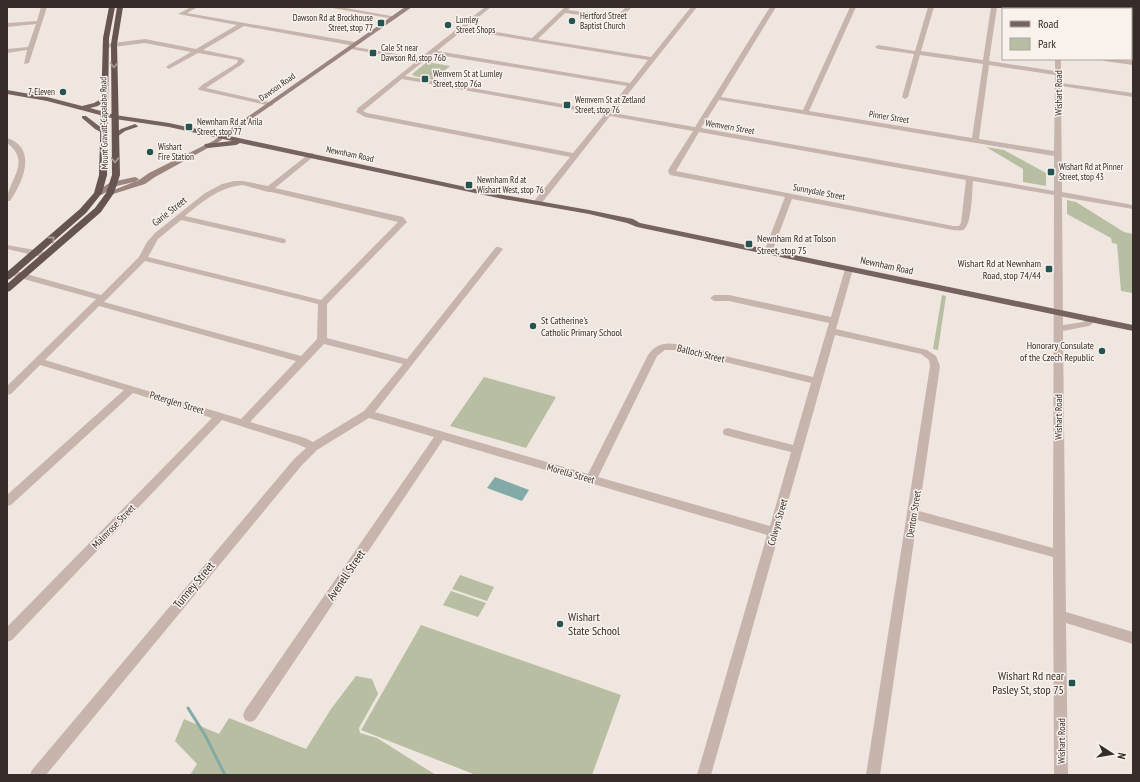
<svg xmlns="http://www.w3.org/2000/svg" width="1140" height="782" font-family="'PT Sans Narrow',sans-serif">
<rect width="100%" height="100%" fill="#f0e6e0"/>
<!-- green -->
<path fill="#b8bea1" d="M 427,62 L 450,66 L 434,80 L 414,76 L 412,74 Z
M 986,147 L 1004,150 L 1046,173 L 1046,186 L 1023,182 L 1023,169 Z
M 1067,200 L 1076,202 L 1124,232 L 1133,234 L 1133,293 L 1121,291 L 1117,244 L 1112,243 L 1111,238 L 1067,214 Z
M 942,295 L 946,296 L 938,350 L 933,349 Z
M 484,377 L 556,397 L 526,448 L 450,426 Z
M 460,575 L 494,587 L 487,601 L 452,589 Z
M 451,591 L 486,603 L 478,617 L 443,605 Z
M 421,625 L 621,695 L 592,775 L 476,775 L 361,730 Z
M 356,676 L 372,679 L 378,694 L 359,728 L 360,733 L 377,738 L 436,775 L 190,775 L 197,764 L 175,741 L 184,719 L 219,734 L 229,718 L 306,749 L 331,709 Z"/>
<!-- water -->
<path fill="#82aaa6" d="M 495,477 L 529,490 L 522,501 L 487,488 Z"/>
<g fill="none" stroke-linecap="round" stroke-linejoin="round">
<!-- stream -->
<path stroke="#82aaa6" stroke-width="3" d="M 188,708 L 205,735 L 225,775"/>
<!-- minor -->
<path fill="#c7b5ad" fill-rule="evenodd" d="M 41,7 L 47,7 L 29,63 L 24,64 L 27,50 L 7,53 L 7,49 L 28,47 L 36,24 L 7,27 L 7,23 L 37,21 Z
M 191,7 L 198,7 L 187,13 L 355,42 L 358,44 L 355,46 L 244,26 L 203,50 L 242,58 L 245,61 L 241,65 L 206,88 L 273,103 L 273,105 L 271,106 L 199,90 L 198,89 L 202,85 L 237,63 L 238,60 L 198,53 L 169,69 L 166,67 L 167,66 L 191,52 L 145,43 L 105,48 L 102,46 L 105,44 L 145,39 L 196,49 L 237,25 L 178,14 Z
M 327,7 L 340,7 L 397,17 L 394,19 Z
M 485,7 L 491,7 L 466,27 L 532,38 L 565,7 L 571,7 L 568,10 L 617,16 L 626,7 L 632,7 L 618,20 L 565,13 L 538,39 L 651,57 L 691,7 L 697,7 L 613,113 L 695,127 L 770,7 L 776,7 L 721,97 L 803,110 L 850,7 L 856,7 L 809,111 L 972,138 L 983,64 L 920,55 L 908,97 L 905,99 L 902,97 L 914,54 L 878,49 L 875,47 L 878,45 L 915,51 L 928,7 L 934,7 L 921,51 L 983,60 L 991,7 L 997,7 L 989,61 L 1055,71 L 1055,59 L 1061,59 L 1061,83 L 1133,93 L 1133,97 L 1061,86 L 1062,192 L 1133,205 L 1133,209 L 1062,197 L 1063,325 L 1083,322 L 1094,316 L 1099,319 L 1089,326 L 1063,331 L 1066,612 L 1133,632 L 1133,644 L 1066,623 L 1068,775 L 1054,775 L 1053,557 L 917,520 L 880,775 L 866,775 L 930,366 L 929,360 L 921,354 L 835,335 L 711,775 L 697,775 L 767,535 L 443,440 L 255,720 L 250,722 L 245,720 L 243,715 L 245,710 L 434,437 L 369,418 L 317,450 L 302,465 L 46,775 L 30,775 L 32,770 L 294,459 L 306,448 L 297,444 L 222,420 L 12,640 L 7,642 L 7,627 L 212,418 L 133,393 L 11,505 L 7,506 L 7,495 L 124,390 L 40,365 L 11,394 L 7,395 L 7,386 L 96,299 L 9,275 L 8,273 L 12,270 L 101,295 L 139,257 L 147,242 L 155,233 L 205,193 L 222,184 L 234,181 L 243,181 L 268,186 L 310,153 L 313,153 L 313,157 L 275,188 L 403,217 L 407,222 L 327,304 L 327,338 L 407,359 L 496,247 L 499,247 L 503,249 L 375,412 L 588,474 L 648,355 C 655,345 664,342 675,344 L 813,377 L 829,323 L 729,301 L 714,301 L 710,298 L 714,295 L 729,295 L 831,317 L 845,269 L 849,266 L 853,269 L 836,329 L 927,350 L 936,356 L 940,366 L 919,511 L 1053,548 L 1054,195 L 973,181 C 972,191 972,226 963,230 C 960,231 956,230 953,230 L 792,199 L 772,252 L 768,255 L 764,252 L 785,197 L 670,175 L 668,171 L 670,167 L 693,131 L 610,116 L 541,204 L 535,204 L 535,200 L 570,157 L 365,117 L 356,112 L 358,108 L 417,61 L 351,49 L 349,48 L 349,46 L 420,58 ZM 463,30 L 648,60 L 630,83 L 437,51 ZM 433,54 L 627,86 L 607,112 L 405,76 ZM 989,65 L 1055,75 L 1054,151 L 979,139 ZM 402,79 L 604,115 L 573,153 L 367,113 L 363,111 ZM 719,100 L 1054,156 L 1054,191 L 701,128 ZM 699,132 L 966,180 L 961,223 L 959,226 L 953,226 L 676,171 ZM 243,185 L 268,192 L 271,192 L 398,222 L 321,300 L 148,257 L 158,239 L 181,220 L 282,243 L 285,243 L 286,241 L 285,239 L 185,216 C 203,201 220,187 243,185 ZM 145,261 L 318,304 L 317,339 L 301,356 L 104,302 ZM 99,306 L 296,361 L 241,419 L 45,360 ZM 324,344 L 403,364 L 364,411 L 313,442 L 305,438 L 250,422 ZM 665,350 L 675,350 L 811,383 L 793,445 L 728,428 L 724,429 L 723,432 L 724,435 L 791,452 L 770,526 L 598,477 L 657,356 Z
M 1055,7 L 1061,7 L 1061,9 L 1055,9 Z
M 1101,59 L 1133,61 L 1133,65 L 1104,61 Z
M 7,138 C 38,148 23,182 10,201 L 7,201 C 7,180 33,163 7,143 Z
M 7,245 L 46,252 L 50,255 L 46,258 L 7,249 Z"/>
<!-- secondary -->
<path fill="#9b857e" fill-rule="evenodd" d="M 405,7 L 412,7 L 217,143 L 155,177 L 145,184 L 110,195 L 106,193 L 139,180 L 149,173 L 213,141 Z
M 135,177 L 139,179 L 138,181 L 117,186 L 101,195 L 95,195 L 94,193 L 111,182 Z"/>
<!-- primary -->
<path fill="#76635e" fill-rule="evenodd" d="M 7,90 L 47,97 L 82,106 L 94,103 L 105,97 L 108,99 L 107,100 L 98,106 L 90,108 L 115,115 L 169,123 L 503,195 L 589,210 L 633,219 L 640,223 L 1133,325 L 1133,331 L 637,227 L 627,223 L 589,214 L 503,199 L 240,143 L 236,145 L 208,148 L 204,146 L 205,144 L 232,141 L 169,127 L 115,119 L 47,101 L 7,94 Z
M 82,116 L 86,116 L 107,132 L 104,134 L 95,129 L 82,118 Z
M 135,124 L 138,126 L 137,127 L 125,131 L 117,137 L 112,136 L 121,129 Z"/>
<!-- trunk -->
<path fill="#665450" fill-rule="evenodd" d="M 109,7 L 115,7 L 109,38 L 107,175 L 102,193 L 86,213 L 10,279 L 7,280 L 7,272 L 80,209 L 94,193 L 99,175 L 103,38 Z
M 117,7 L 123,7 L 117,44 L 120,175 L 114,193 L 101,212 L 10,291 L 7,292 L 7,284 L 95,208 L 106,193 L 112,175 L 111,44 Z"/>
</g>
<!-- one-way arrows -->
<defs><path id="oneway-chevron" d="M-2-3.5L2.5 0L-2 3.5" fill="none" stroke-width="1.6" stroke-linecap="round" stroke-linejoin="round"/></defs>
<g stroke="#a89b96">
<use href="#oneway-chevron" transform="translate(114 65) rotate(90)"/>
<use href="#oneway-chevron" transform="translate(115 160) rotate(90)"/>
<use href="#oneway-chevron" transform="translate(52 239) rotate(-41)"/>
</g>
<!-- markers -->
<g fill="#255350" stroke="#f8f1ec" stroke-width="1.5">
<circle cx="572" cy="21" r="4"/>
<rect x="377" y="19" width="8" height="8" rx="2"/>
<circle cx="448" cy="25" r="4"/>
<rect x="369" y="49" width="8" height="8" rx="2"/>
<rect x="421" y="75" width="8" height="8" rx="2"/>
<circle cx="63" cy="92" r="4"/>
<rect x="563" y="101" width="8" height="8" rx="2"/>
<rect x="185" y="123" width="8" height="8" rx="2"/>
<circle cx="150" cy="152" r="4"/>
<rect x="1047" y="168" width="8" height="8" rx="2"/>
<rect x="465" y="181" width="8" height="8" rx="2"/>
<rect x="745" y="240" width="8" height="8" rx="2"/>
<rect x="1045" y="265" width="8" height="8" rx="2"/>
<circle cx="533" cy="326" r="4"/>
<circle cx="1102" cy="351" r="4"/>
<circle cx="560" cy="624" r="4"/>
<rect x="1068" y="679" width="8" height="8" rx="2"/>
</g>
<g text-anchor="middle" stroke-width="3" stroke-linejoin="round" paint-order="stroke">
<!-- far-poi labels -->
<g font-size="9" fill="#362d2b" stroke="#f8f1ec" text-anchor="start">
<text x="580" y="19">Hertford Street<tspan x="580" dy="10">Baptist Church</tspan></text>
<text x="373" y="21" text-anchor="end">Dawson Rd at Brockhouse<tspan x="373" dy="10">Street, stop 77</tspan></text>
<text x="456" y="23">Lumley<tspan x="456" dy="10">Street Shops</tspan></text>
<text x="381" y="51">Cale St near<tspan x="381" dy="10">Dawson Rd, stop 76b</tspan></text>
<text x="433" y="77">Wemvern St at Lumley<tspan x="433" dy="10">Street, stop 76a</tspan></text>
<text x="55" y="95" text-anchor="end">7-Eleven</text>
<text x="575" y="103">Wemvern St at Zetland<tspan x="575" dy="10">Street, stop 76</tspan></text>
<text x="197" y="125">Newnham Rd at Arila<tspan x="197" dy="10">Street, stop 77</tspan></text>
<text x="158" y="150">Wishart<tspan x="158" dy="10">Fire Station</tspan></text>
<text x="1059" y="170">Wishart Rd at Pinner<tspan x="1059" dy="10">Street, stop 43</tspan></text>
<text x="477" y="183">Newnham Rd at<tspan x="477" dy="10">Wishart West, stop 76</tspan></text>
</g>
<!-- far-street labels -->
<g font-size="9" fill="#362d2b" stroke="#f8f1ec">
<text transform="translate(277 87) rotate(-35)" y="3">Dawson Road</text>
<text transform="translate(889 117) rotate(9)" y="3">Pinner Street</text>
<text transform="translate(104 123) rotate(-91)" y="3">Mount Gravatt-Capalaba Road</text>
<text transform="translate(730 127) rotate(10)" y="3">Wemvern Street</text>
<text transform="translate(350 154) rotate(12)" y="3">Newnham Road</text>
<text transform="translate(819 192) rotate(11)" y="3">Sunnydale Street</text>
</g>
<!-- street labels -->
<g font-size="10" fill="#362d2b" stroke="#f8f1ec">
<text transform="translate(1058 93) rotate(-90)" y="4">Wishart Road</text>
<text transform="translate(169 211) rotate(-38)" y="4">Garie Street</text>
<text transform="translate(887 265) rotate(12)" y="4">Newnham Road</text>
<text transform="translate(701 353) rotate(14)" y="4">Balloch Street</text>
<text transform="translate(177 402) rotate(17)" y="4">Peterglen Street</text>
<text transform="translate(1058 417) rotate(-90)" y="4">Wishart Road</text>
<text transform="translate(571 473) rotate(16)" y="4">Morella Street</text>
<text transform="translate(913 514) rotate(-81)" y="4">Denton Street</text>
<text transform="translate(777 522) rotate(-74)" y="4">Colwyn Street</text>
<text transform="translate(113 526) rotate(-46)" y="4">Malmrose Street</text>
<text transform="translate(1061 741) rotate(-90)" y="4">Wishart Road</text>
</g>
<!-- poi labels -->
<g font-size="10" fill="#362d2b" stroke="#f8f1ec" text-anchor="start">
<text x="757" y="242">Newnham Rd at Tolson<tspan x="757" dy="12">Street, stop 75</tspan></text>
<text x="1041" y="267" text-anchor="end">Wishart Rd at Newnham<tspan x="1041" dy="12">Road, stop 74/44</tspan></text>
<text x="541" y="324">St Catherine's<tspan x="541" dy="12">Catholic Primary School</tspan></text>
<text x="1094" y="349" text-anchor="end">Honorary Consulate<tspan x="1094" dy="12">of the Czech Republic</tspan></text>
</g>
<!-- near-street labels -->
<g font-size="12" fill="#362d2b" stroke="#f8f1ec">
<text transform="translate(346 575) rotate(-56)" y="4">Avenell Street</text>
<text transform="translate(194 585) rotate(-50)" y="4">Tunney Street</text>
</g>
<!-- near-poi labels -->
<g font-size="12" fill="#362d2b" stroke="#f8f1ec" text-anchor="start">
<text x="568" y="621">Wishart<tspan x="568" dy="14">State School</tspan></text>
<text x="1064" y="680" text-anchor="end">Wishart Rd near<tspan x="1064" dy="14">Pasley St, stop 75</tspan></text>
</g>
</g>
<!-- border -->
<rect width="1140" height="782" fill="none" stroke="#362d2b" stroke-width="16"/>
<!-- legend -->
<rect x="1002" y="8" width="130" height="52" fill="#f8f1ec" stroke="#aaa39f"/>
<rect x="1010" y="21" width="20" height="6" fill="#76635e" stroke="#aaa39f"/>
<text x="1038" y="28" font-size="12" fill="#362d2b">Road</text>
<rect x="1010" y="38" width="20" height="12" fill="#b8bea1" stroke="#aaa39f"/>
<text x="1038" y="48" font-size="12" fill="#362d2b">Park</text>
<!-- north arrow -->
<g transform="translate(1112 754) rotate(102)" stroke="#f8f1ec" stroke-width="3" paint-order="stroke">
<path d="M0-3L7 15L0 10L-7 15Z" fill="#362d2b"/>
<text y="-6" font-size="11" font-weight="bold" text-anchor="middle" fill="#362d2b">N</text>
</g>
</svg>
